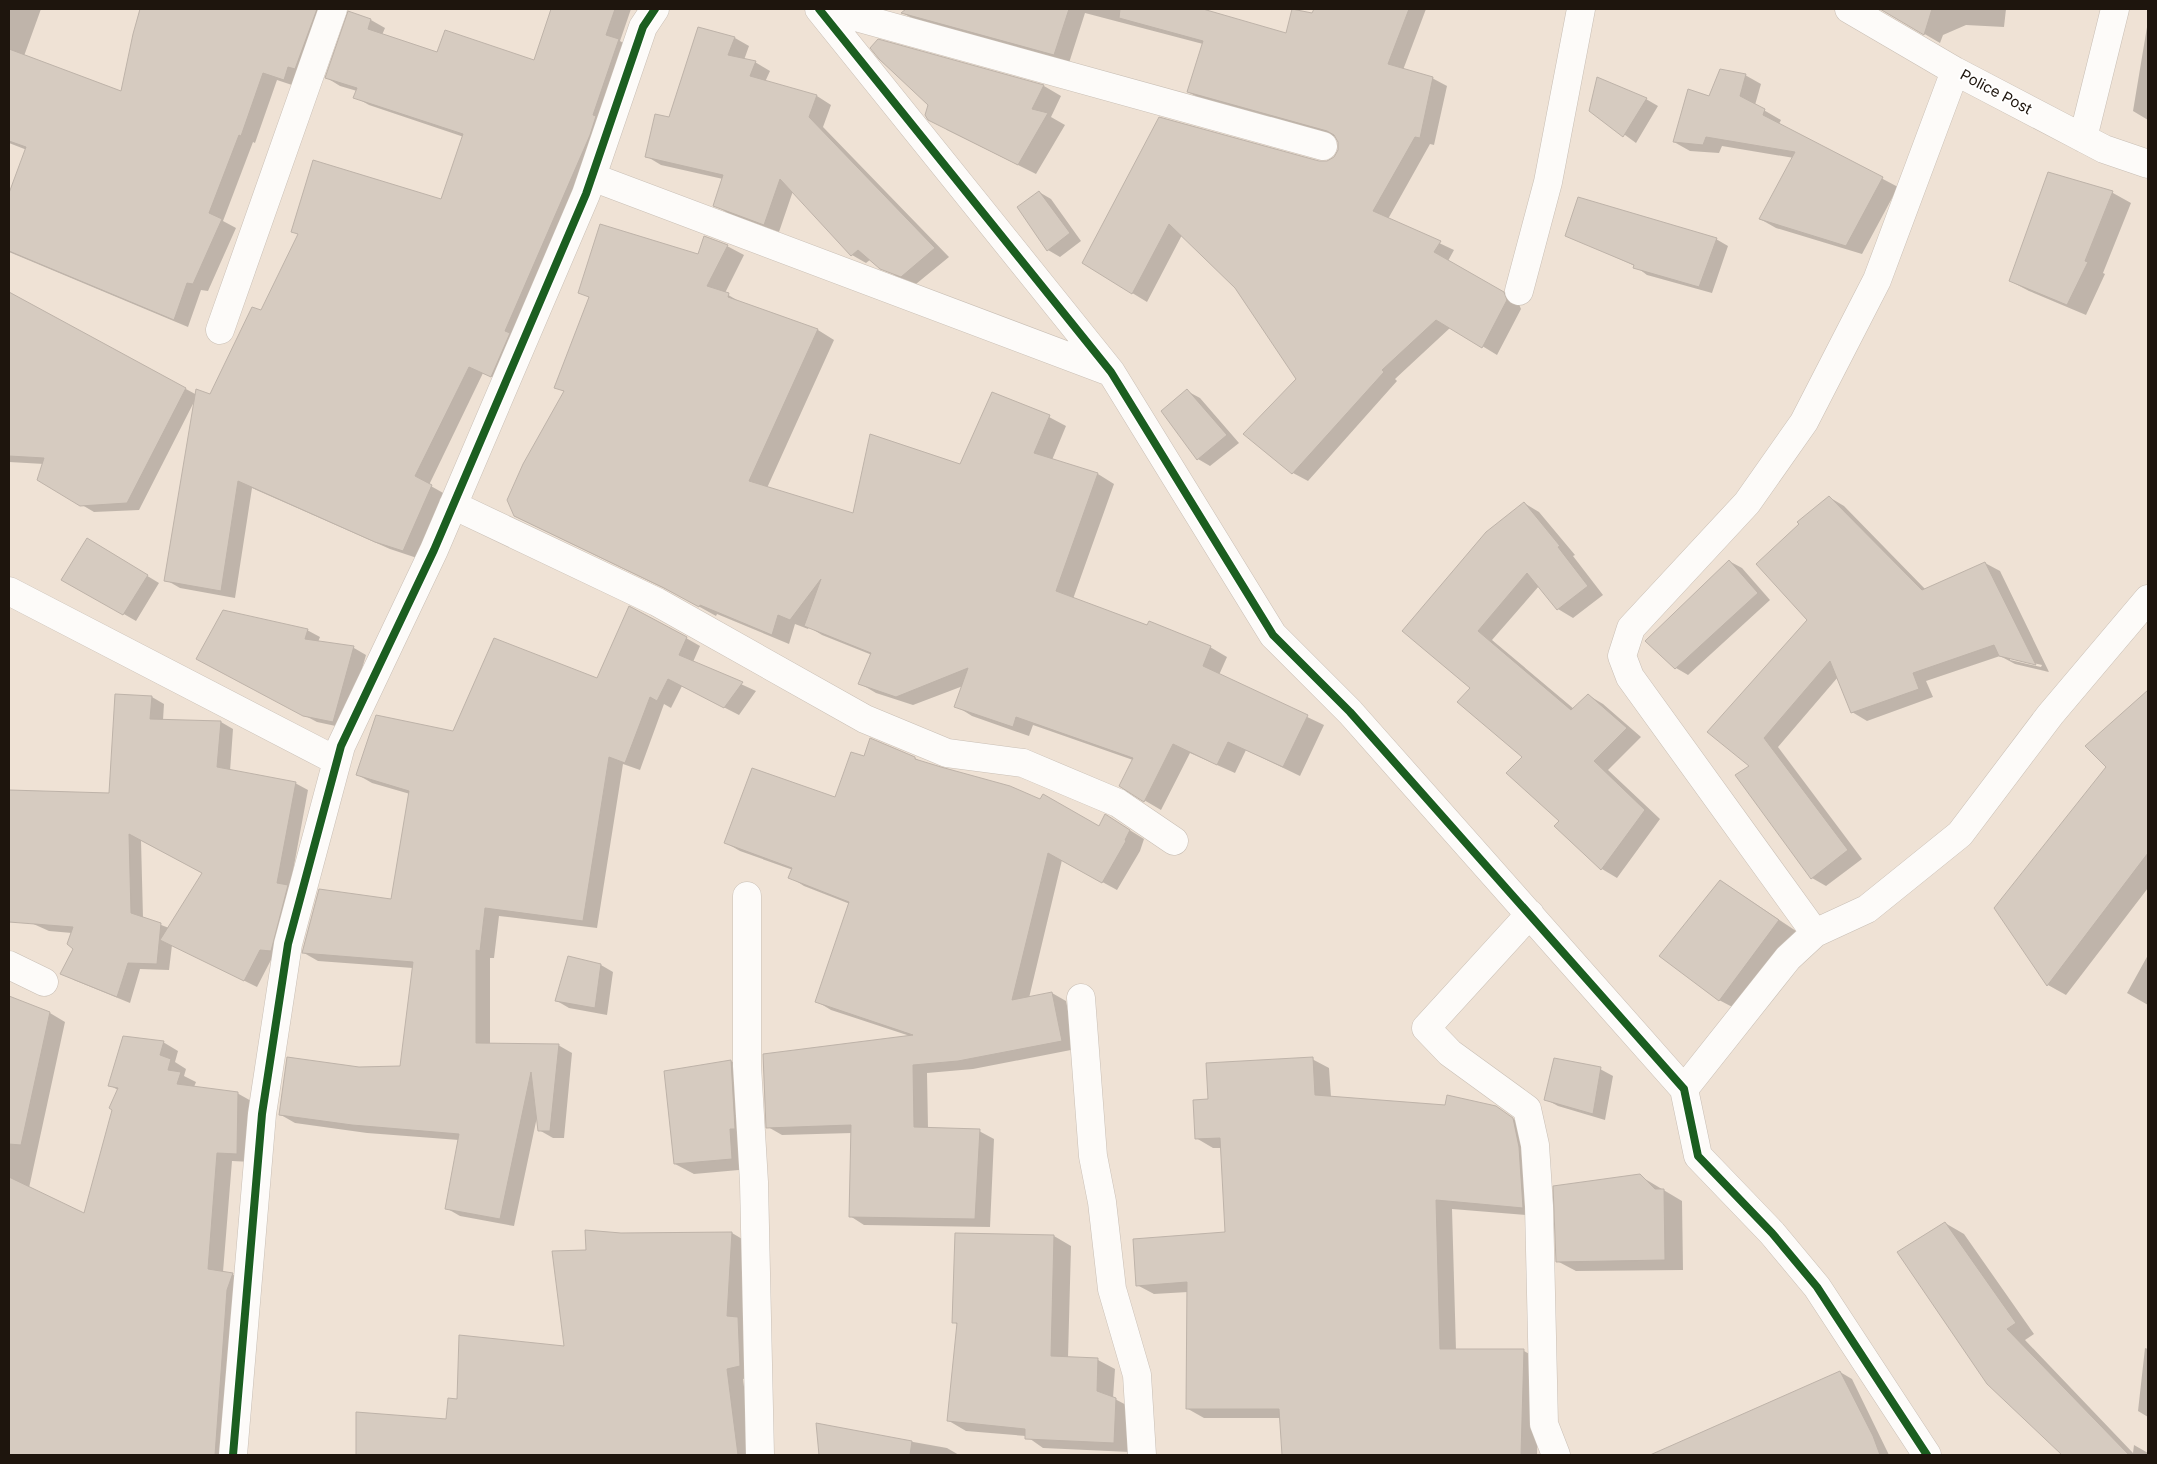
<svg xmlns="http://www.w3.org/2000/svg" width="2157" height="1464" font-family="Inter,sans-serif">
<rect width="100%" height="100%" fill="#efe2d5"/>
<!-- shadow -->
<path fill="#0003" fill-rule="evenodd" d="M 9,9 L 41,9 L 24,56 L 122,93 L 134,34 L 142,9 L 329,9 L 298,87 L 277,80 L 255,143 L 253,142 L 223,221 L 236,228 L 208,291 L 201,290 L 188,327 L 9,252 L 9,206 L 25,211 L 27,150 L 9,143 Z
M 553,9 L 631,9 L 620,41 L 632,48 L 505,383 L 483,373 L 429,485 L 445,494 L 417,558 L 390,549 L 252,488 L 235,598 L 180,588 L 166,580 L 195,400 L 139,510 L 94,512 L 38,479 L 44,464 L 9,462 L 9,293 L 197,395 L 211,396 L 262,312 L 442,200 L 464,137 L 369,105 L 355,97 L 357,91 L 340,86 L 327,78 L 349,13 L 371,20 L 385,28 L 382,35 L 437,53 L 535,61 Z
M 907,9 L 1198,9 L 1287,35 L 1313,14 L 1316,9 L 1426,9 L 1403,70 L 1432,78 L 1447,86 L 1434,145 L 1430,144 L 1388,219 L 1454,250 L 1448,261 L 1518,302 L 1521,309 L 1497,355 L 1451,327 L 1395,379 L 1397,381 L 1308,481 L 1293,473 L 1298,379 L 1236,287 L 1182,235 L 1147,302 L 1083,263 L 1160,118 L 1319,162 L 1328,162 L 1335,158 L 1339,151 L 1339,142 L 1337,137 L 1203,100 L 1188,92 L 1203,44 L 1085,13 L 1069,63 L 917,21 L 903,13 Z
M 1894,9 L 2006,9 L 2004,27 L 1966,25 L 1943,35 L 1940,43 L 1892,15 Z
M 2148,21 L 2148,120 L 2133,111 Z
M 698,28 L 735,38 L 749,46 L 744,60 L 755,62 L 770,71 L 765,82 L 817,96 L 831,105 L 823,127 L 949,257 L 916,284 L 896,276 L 871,259 L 866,263 L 852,255 L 793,191 L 779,232 L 729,214 L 715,205 L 723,179 L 661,165 L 646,156 L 670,118 Z
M 878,41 L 1044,86 L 1061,96 L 1051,117 L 1065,125 L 1036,174 L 947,130 Z
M 1745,75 L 1761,84 L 1755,105 L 1781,120 L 1779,124 L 1898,187 L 1862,254 L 1776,228 L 1760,219 L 1794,158 L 1722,146 L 1719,153 L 1690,151 L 1674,142 L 1710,97 Z
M 1646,99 L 1658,106 L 1636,143 L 1591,110 Z
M 2049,174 L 2113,193 L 2131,203 L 2103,273 L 2105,274 L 2086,315 L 2029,291 L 2010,281 Z
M 1039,192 L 1051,199 L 1081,241 L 1060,257 L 1048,250 Z
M 1567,235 L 1716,239 L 1728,246 L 1712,293 L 1647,275 L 1635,266 Z
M 727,246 L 744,255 L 725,293 L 745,305 L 818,330 L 834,340 L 767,488 L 854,514 L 960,466 L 1049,417 L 1066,426 L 1052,460 L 1098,474 L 1114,484 L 1073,599 L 1210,647 L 1227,657 L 1219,675 L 1324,725 L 1300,776 L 1246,750 L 1235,773 L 1190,753 L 1161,810 L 1120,786 L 1133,760 L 1033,725 L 1029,736 L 972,716 L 956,706 L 963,686 L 913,705 L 876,693 L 859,683 L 872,655 L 822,635 L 809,627 L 808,629 L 795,624 L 789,644 L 717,614 L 716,616 L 682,597 L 514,516 L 565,392 L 556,387 L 590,298 L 580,292 Z
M 1187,391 L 1200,398 L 1239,443 L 1210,466 L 1198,459 Z
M 1829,497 L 1844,506 L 1926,590 L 1985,563 L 2000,571 L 2049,672 L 2015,664 L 2000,656 L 1926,681 L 1933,697 L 1867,721 L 1852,712 L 1838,677 L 1778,747 L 1862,859 L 1826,886 L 1812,878 L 1751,766 L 1809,620 ZM 2010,658 L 2042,665 L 2041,667 L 2010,660 Z
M 1524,503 L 1539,512 L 1575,555 L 1573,556 L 1603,595 L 1573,618 L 1558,609 L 1539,586 L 1492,640 L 1574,709 L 1588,695 L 1603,704 L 1641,737 L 1608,770 L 1660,819 L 1617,878 L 1602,869 L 1561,821 L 1524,757 L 1471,688 L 1404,631 Z
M 88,540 L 159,583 L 136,621 L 63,579 Z
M 1729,561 L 1742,568 L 1770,600 L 1688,675 L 1676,668 Z
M 307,630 L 320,637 L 318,642 L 354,648 L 366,655 L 345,728 L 317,722 L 210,666 Z
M 686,638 L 700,646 L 693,662 L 756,691 L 739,715 L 682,686 L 671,708 L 664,704 L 640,770 L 623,764 L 597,928 L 499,916 L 494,958 L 490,958 L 490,1044 L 558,1045 L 572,1053 L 564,1138 L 553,1138 L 539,1130 L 537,1117 L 514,1226 L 460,1216 L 446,1208 L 459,1140 L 367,1133 L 295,1123 L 281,1115 L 359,1068 L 401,1067 L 413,968 L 318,961 L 304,953 L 392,901 L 410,794 L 372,783 L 358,775 L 454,732 L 597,680 Z
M 116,695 L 152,697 L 164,704 L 163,720 L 221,722 L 233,729 L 230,771 L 295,783 L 308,790 L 290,887 L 273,956 L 257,987 L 172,945 L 169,970 L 140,969 L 130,1003 L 74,980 L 62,973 L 78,942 L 72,933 L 49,931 L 9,913 L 9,855 L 20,792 L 111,794 ZM 141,840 L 203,873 L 169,928 L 143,918 Z
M 2142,698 L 2148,701 L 2148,888 L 2066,995 L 2048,985 L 1996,908 L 2107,767 Z
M 864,758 L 915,758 L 923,763 L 1100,828 L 1120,824 L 1144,839 L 1140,851 L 1117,890 L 1062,860 L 1029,998 L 1052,993 L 1066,1001 L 1076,1049 L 973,1069 L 927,1073 L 928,1128 L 979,1131 L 994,1139 L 990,1227 L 864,1225 L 850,1216 L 852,1133 L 782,1135 L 768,1127 L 910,1036 L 831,1010 L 816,1001 L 850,904 L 804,886 L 790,877 L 793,870 L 740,851 L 726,843 L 835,798 Z
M 1721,881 L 1796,931 L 1738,1010 L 1719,1000 Z
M 2148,955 L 2148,1005 L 2127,993 Z
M 601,965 L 613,972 L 607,1015 L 569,1008 L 557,1001 Z
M 9,998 L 50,1013 L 65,1022 L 29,1188 L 85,1215 L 118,1090 L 109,1085 L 163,1042 L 178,1051 L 175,1062 L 186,1069 L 184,1076 L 196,1082 L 194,1087 L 237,1093 L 253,1102 L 252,1162 L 232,1161 L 223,1272 L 232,1274 L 248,1283 L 232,1455 L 9,1455 L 9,1289 L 121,1305 L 9,1249 Z
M 1312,1059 L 1329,1068 L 1331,1097 L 1446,1106 L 1495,1107 L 1529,1129 L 1540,1216 L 1452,1209 L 1456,1350 L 1524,1351 L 1540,1360 L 1537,1455 L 1283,1455 L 1281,1418 L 1204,1418 L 1188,1409 L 1188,1292 L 1154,1294 L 1137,1285 L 1227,1234 L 1222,1148 L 1213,1148 L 1196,1138 L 1209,1100 Z
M 731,1061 L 750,1072 L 750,1169 L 694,1174 L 675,1164 L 666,1072 Z
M 1600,1069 L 1613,1076 L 1605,1120 L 1558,1106 L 1545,1099 Z
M 1640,1176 L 1682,1201 L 1683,1270 L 1576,1271 L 1557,1261 Z
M 1945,1223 L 1964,1234 L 2034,1334 L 2025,1340 L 2133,1453 L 2134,1445 L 2148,1453 L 2148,1455 L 2064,1455 L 1988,1383 Z
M 732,1233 L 749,1243 L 757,1375 L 743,1379 L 753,1455 L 357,1455 L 357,1413 L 447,1421 L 459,1400 L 565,1347 L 587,1252 L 621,1234 Z
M 1054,1236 L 1071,1246 L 1068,1358 L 1098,1360 L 1115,1369 L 1113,1398 L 1132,1408 L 1130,1452 L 1043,1448 L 1026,1436 L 966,1431 L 949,1421 L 958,1325 L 954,1322 Z
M 2145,1348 L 2148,1349 L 2148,1417 L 2138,1411 Z
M 1840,1372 L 1852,1379 L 1889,1455 L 1699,1455 L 1693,1438 Z
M 818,1425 L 947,1448 L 959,1455 L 820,1455 Z"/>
<!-- building -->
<path fill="#d6cbc0" stroke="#beb3a9" d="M 140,9 L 317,9 L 295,69 L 288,67 L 284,80 L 263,73 L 241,136 L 239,135 L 209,213 L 222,219 L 193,284 L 187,283 L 174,320 L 9,251 L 9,193 L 26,147 L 9,141 L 9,49 L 121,91 L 133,34 Z
M 551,9 L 615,9 L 606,35 L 619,39 L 593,115 L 596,116 L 590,135 L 505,331 L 510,333 L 491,377 L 469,367 L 415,476 L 432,485 L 403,551 L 375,542 L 238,481 L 221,591 L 164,581 L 196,389 L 210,394 L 252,307 L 261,310 L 298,234 L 291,232 L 313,160 L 441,199 L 463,134 L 353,98 L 357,88 L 325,78 L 348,11 L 371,19 L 368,29 L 437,52 L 445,30 L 534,60 Z
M 906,9 L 1069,9 L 1054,55 L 901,13 Z
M 1120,9 L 1203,9 L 1286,33 L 1292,9 L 1312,13 L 1314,9 L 1409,9 L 1388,64 L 1433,77 L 1420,138 L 1415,137 L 1373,211 L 1441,241 L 1434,252 L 1504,292 L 1507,300 L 1482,348 L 1436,320 L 1382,370 L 1384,372 L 1292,474 L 1243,434 L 1296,379 L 1235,288 L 1169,224 L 1132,294 L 1082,263 L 1159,117 L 1319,161 L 1327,161 L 1334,157 L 1338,150 L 1338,142 L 1334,135 L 1327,131 L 1187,92 L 1203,41 L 1119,18 Z
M 1880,9 L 1932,9 L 1924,35 Z
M 698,27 L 735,37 L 728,55 L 756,61 L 750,76 L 817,95 L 809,117 L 935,248 L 901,277 L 880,269 L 858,250 L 851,256 L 780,179 L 764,225 L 713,206 L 723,175 L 645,157 L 655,114 L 669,117 Z
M 878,39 L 1044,85 L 1032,109 L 1048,113 L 1018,165 L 928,120 L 925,115 L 928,105 L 879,59 L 870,48 Z
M 1720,69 L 1746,74 L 1740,96 L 1765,109 L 1763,115 L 1883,177 L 1846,246 L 1759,219 L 1795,152 L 1706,137 L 1703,145 L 1673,142 L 1688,89 L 1709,96 Z
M 1597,77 L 1647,98 L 1623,137 L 1589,111 Z
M 2048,172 L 2113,191 L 2085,261 L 2088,262 L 2067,305 L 2009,281 Z
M 1039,191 L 1070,233 L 1047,251 L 1017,207 Z
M 1578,197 L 1717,238 L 1699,287 L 1633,268 L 1634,265 L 1565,236 Z
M 600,224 L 698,254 L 704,236 L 728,245 L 707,286 L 729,293 L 728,297 L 818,329 L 749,481 L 853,513 L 870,434 L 960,464 L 992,392 L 1050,415 L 1034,453 L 1098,473 L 1056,591 L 1147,625 L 1149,621 L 1211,646 L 1203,666 L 1308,715 L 1283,767 L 1228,742 L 1217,765 L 1173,744 L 1144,802 L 1119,786 L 1133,758 L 1016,717 L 1013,727 L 954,707 L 968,668 L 896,697 L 858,684 L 871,653 L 804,626 L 821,579 L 790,620 L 778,615 L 772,635 L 700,605 L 699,607 L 664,588 L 514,516 L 507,500 L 523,464 L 564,391 L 554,388 L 589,297 L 578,293 Z
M 9,292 L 186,388 L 127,503 L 80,506 L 37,480 L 44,458 L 9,456 Z
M 1187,389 L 1227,435 L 1197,460 L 1161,411 Z
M 1829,496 L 1922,590 L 1985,562 L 2036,665 L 1999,656 L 1994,645 L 1913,673 L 1919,689 L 1851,713 L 1830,661 L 1764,738 L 1848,850 L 1811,879 L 1735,775 L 1749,766 L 1707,732 L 1807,620 L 1756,564 L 1799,524 L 1797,522 Z
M 1524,502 L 1560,546 L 1558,547 L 1588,586 L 1557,610 L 1527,573 L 1478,631 L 1571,710 L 1588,694 L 1627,728 L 1594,761 L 1645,810 L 1601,870 L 1554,826 L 1559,821 L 1506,773 L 1522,757 L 1457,702 L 1470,688 L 1402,631 L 1486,532 Z
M 87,538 L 148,575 L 123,615 L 61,580 Z
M 1729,560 L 1758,593 L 1675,669 L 1645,641 Z
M 629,606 L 687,637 L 679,655 L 743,682 L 724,708 L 668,679 L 657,701 L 650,697 L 625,763 L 609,757 L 583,921 L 485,908 L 480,951 L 476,950 L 476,1043 L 559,1044 L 550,1131 L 538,1131 L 531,1072 L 500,1219 L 445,1209 L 459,1134 L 352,1125 L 279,1115 L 287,1057 L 359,1067 L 400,1066 L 413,962 L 302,953 L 319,889 L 391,899 L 409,791 L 356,775 L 376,715 L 453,731 L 494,638 L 597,678 Z
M 223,610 L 308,629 L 305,639 L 354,646 L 333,722 L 303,716 L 196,659 Z
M 2148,690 L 2148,853 L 2047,986 L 1994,908 L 2106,767 L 2085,746 Z
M 115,694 L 152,696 L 150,719 L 221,721 L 217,767 L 296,782 L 277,883 L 288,885 L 271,951 L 260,950 L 244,981 L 160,940 L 202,873 L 129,834 L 131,913 L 161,923 L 157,964 L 128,963 L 117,997 L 60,974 L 73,949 L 67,944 L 73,927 L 9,922 L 9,790 L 109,793 Z
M 870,738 L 915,757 L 915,759 L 941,767 L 1010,786 L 1040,799 L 1043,794 L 1099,826 L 1105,814 L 1130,830 L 1125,840 L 1126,841 L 1102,883 L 1048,853 L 1012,1000 L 1052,992 L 1062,1041 L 958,1061 L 913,1065 L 914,1127 L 980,1129 L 975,1219 L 849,1217 L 851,1125 L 766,1128 L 763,1054 L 913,1035 L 815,1002 L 849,902 L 788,878 L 792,868 L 724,843 L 752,768 L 835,797 L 851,752 L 864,756 Z
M 1720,880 L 1779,920 L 1719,1001 L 1659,956 Z
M 568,956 L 601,964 L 595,1008 L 555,1001 Z
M 9,996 L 50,1012 L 21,1145 L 9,1144 Z
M 123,1036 L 164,1041 L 160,1055 L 171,1059 L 168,1070 L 181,1072 L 177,1084 L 238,1092 L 237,1154 L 217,1153 L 208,1269 L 233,1273 L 227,1290 L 215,1455 L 9,1455 L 9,1177 L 84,1213 L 112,1110 L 109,1108 L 118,1088 L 108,1086 Z
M 1313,1057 L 1315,1095 L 1445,1105 L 1447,1095 L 1496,1106 L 1513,1118 L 1519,1147 L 1523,1208 L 1436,1200 L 1440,1349 L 1524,1349 L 1521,1455 L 1282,1455 L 1279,1409 L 1186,1409 L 1187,1282 L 1136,1286 L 1133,1239 L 1225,1232 L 1220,1138 L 1195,1139 L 1193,1100 L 1208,1099 L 1206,1063 Z
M 1554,1058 L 1601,1067 L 1593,1114 L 1544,1100 Z
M 731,1060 L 735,1129 L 730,1129 L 732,1159 L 674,1164 L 664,1071 Z
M 1640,1174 L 1655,1189 L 1664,1189 L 1665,1260 L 1556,1262 L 1553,1186 Z
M 1945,1222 L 2016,1323 L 2007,1329 L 2129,1455 L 2062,1455 L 1987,1384 L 1897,1252 Z
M 585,1230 L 621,1233 L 732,1232 L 727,1316 L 738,1317 L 740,1366 L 727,1369 L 738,1455 L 356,1455 L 356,1412 L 446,1419 L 448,1398 L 457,1399 L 459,1335 L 564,1346 L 552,1251 L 586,1250 Z
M 955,1233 L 1054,1235 L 1051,1356 L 1098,1358 L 1097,1391 L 1116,1398 L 1114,1443 L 1025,1439 L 1025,1429 L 947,1421 L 957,1323 L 952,1323 Z
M 1840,1371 L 1873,1436 L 1880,1455 L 1650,1455 Z
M 816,1423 L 912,1441 L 910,1455 L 819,1455 Z"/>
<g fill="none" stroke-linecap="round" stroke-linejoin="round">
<!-- minor casing -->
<g stroke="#c9bfb5" stroke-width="29">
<path id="minor" d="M 819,9 L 1111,372 L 1273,635 L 1350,712 L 1684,1089 L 1698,1156 L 1772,1233 L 1817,1287 L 1927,1455
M 827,9 L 1323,146
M 1849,9 L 1955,71 L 2083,138 L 2104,149 L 2148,164
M 2083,138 L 2115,9
M 592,177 L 1110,372
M 1519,291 L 1548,182 L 1581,9
M 220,330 L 333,9
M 453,505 L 657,602 L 865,719 L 947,753 L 1023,763 L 1118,803 L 1174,841
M 9,591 L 337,761
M 747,896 L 747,1066 L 754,1182 L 760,1455
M 1530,914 L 1426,1028 L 1450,1053 L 1527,1109 L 1535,1145 L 1539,1206 L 1544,1424 L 1556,1455
M 1815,933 L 1630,677 L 1622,656 L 1631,628 L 1747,503 L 1804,422 L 1877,280 L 1955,71
M 9,965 L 44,982
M 1081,998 L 1093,1156 L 1102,1202 L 1112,1289 L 1137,1375 L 1142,1455
M 1684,1089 L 1788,958 L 1815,933 L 1867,909 L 1960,834 L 2050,715 L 2148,599
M 233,1455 L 262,1114 L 288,944 L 337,761 L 341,746 L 434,550 L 586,194 L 643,27 L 655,9"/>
</g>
<!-- minor -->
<use href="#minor" stroke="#fdfbf9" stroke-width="28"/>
<!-- cycleway casing -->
<g stroke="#fff" stroke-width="11">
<path id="cycleway" d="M 819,9 L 1111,372 L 1273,635 L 1350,712 L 1684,1089 L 1698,1156 L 1772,1233 L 1817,1287 L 1927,1455
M 233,1455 L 262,1114 L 288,944 L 337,761 L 341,746 L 434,550 L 586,194 L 643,27 L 655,9"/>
</g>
<!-- cycleway -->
<use href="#cycleway" stroke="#1b5e20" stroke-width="8"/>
</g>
<g text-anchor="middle" stroke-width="4" stroke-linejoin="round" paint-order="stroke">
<!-- street labels -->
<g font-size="15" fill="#1e150d" stroke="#fff">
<text transform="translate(1996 92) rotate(28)" y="5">Police Post</text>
</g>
</g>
<!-- border -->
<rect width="2157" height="1464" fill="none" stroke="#1e150d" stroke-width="20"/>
</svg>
